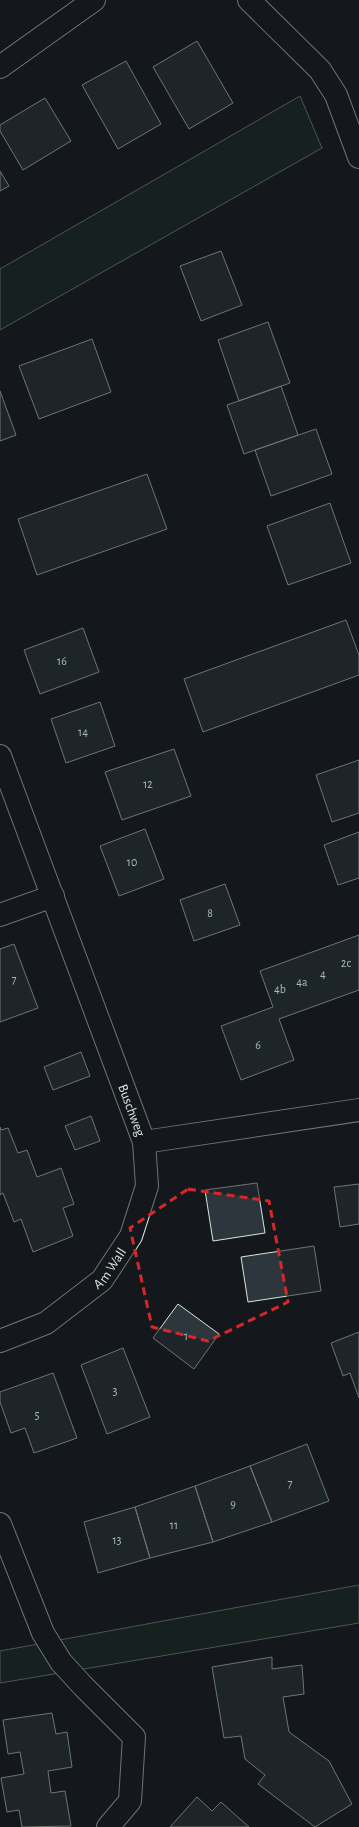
<svg xmlns="http://www.w3.org/2000/svg" width="359" height="1827" font-family="'Alegreya Sans',sans-serif">
<rect width="100%" height="100%" fill="#14181c"/>
<!-- green -->
<path fill="#1a2d24" stroke="#939e99" d="M 300,96 L 322,148 L 0,330 L 0,269 Z
M 359,1585 L 359,1623 L 0,1683 L 0,1651 Z"/>
<!-- building -->
<path fill="#2c363c" stroke="#d8e6dc" d="M 197,41 L 233,103 L 189,129 L 153,67 Z
M 126,61 L 161,124 L 118,149 L 82,85 Z
M 45,98 L 71,141 L 23,170 L 0,131 L 0,125 Z
M 0,171 L 9,186 L 0,191 Z
M 221,251 L 242,305 L 201,321 L 180,266 Z
M 268,322 L 290,383 L 239,401 L 218,340 Z
M 92,339 L 111,392 L 39,419 L 19,366 Z
M 281,386 L 298,435 L 244,454 L 227,405 Z
M 0,391 L 16,435 L 0,441 Z
M 316,429 L 332,474 L 271,496 L 255,450 Z
M 147,474 L 167,529 L 37,575 L 18,519 Z
M 330,503 L 351,563 L 288,585 L 267,526 Z
M 346,620 L 359,655 L 359,675 L 203,732 L 184,679 Z
M 83,628 L 99,672 L 40,694 L 24,650 Z
M 100,702 L 115,746 L 66,763 L 51,719 Z
M 174,749 L 191,796 L 122,820 L 105,772 Z
M 359,760 L 359,813 L 332,822 L 316,775 Z
M 145,829 L 164,879 L 119,896 L 100,846 Z
M 359,832 L 359,878 L 338,885 L 324,845 Z
M 225,884 L 240,925 L 194,941 L 180,900 Z
M 359,935 L 359,990 L 279,1019 L 294,1060 L 241,1080 L 221,1026 L 273,1007 L 260,971 Z
M 14,944 L 38,1008 L 0,1022 L 0,949 Z
M 81,1052 L 90,1076 L 53,1090 L 44,1067 Z
M 91,1116 L 100,1141 L 75,1150 L 65,1126 Z
M 0,1127 L 1,1130 L 8,1128 L 18,1153 L 27,1150 L 37,1177 L 61,1168 L 74,1204 L 63,1208 L 73,1236 L 33,1252 L 21,1219 L 14,1222 L 3,1193 L 0,1195 Z
M 257,1183 L 265,1233 L 213,1241 L 205,1190 Z
M 359,1184 L 359,1224 L 340,1227 L 334,1187 Z
M 314,1246 L 321,1291 L 248,1302 L 241,1257 Z
M 178,1304 L 219,1334 L 194,1369 L 153,1338 Z
M 359,1332 L 359,1398 L 350,1373 L 343,1376 L 331,1343 Z
M 123,1348 L 150,1417 L 107,1434 L 81,1365 Z
M 53,1373 L 77,1438 L 34,1453 L 25,1428 L 11,1433 L 0,1402 L 0,1392 Z
M 307,1444 L 329,1501 L 272,1522 L 250,1466 Z
M 250,1466 L 272,1522 L 213,1542 L 195,1486 Z
M 195,1486 L 213,1542 L 150,1558 L 135,1507 Z
M 135,1507 L 150,1558 L 98,1573 L 84,1522 Z
M 272,1657 L 272,1669 L 302,1665 L 304,1694 L 283,1697 L 289,1732 L 329,1761 L 352,1804 L 315,1827 L 258,1784 L 265,1775 L 245,1759 L 241,1736 L 224,1738 L 212,1667 Z
M 52,1713 L 56,1734 L 67,1732 L 72,1767 L 48,1771 L 51,1793 L 65,1791 L 71,1826 L 22,1827 L 19,1810 L 7,1812 L 1,1778 L 24,1774 L 20,1752 L 8,1754 L 3,1720 Z
M 197,1797 L 212,1811 L 221,1802 L 249,1827 L 170,1827 Z"/>
<g fill="none" stroke-linecap="round" stroke-linejoin="round">
<!-- street casing -->
<g stroke="#d8e6dc" stroke-width="24">
<g id="street">
<path d="M 249,0 L 320,70 L 336,95 L 359,157"/>
<path d="M 0,67 L 94,0"/>
<path id="s1" d="M 0,756 L 144,1142 L 359,1110"/>
<path d="M 0,915 L 53,896"/>
<path id="s2" d="M 0,1341 L 46,1323 L 102,1280 L 131,1236 L 147,1186 L 144,1142"/>
<path d="M 0,1524 L 43,1633 L 61,1662 L 83,1686 L 134,1737 L 130,1801 L 108,1827"/>
</g>
</g>
<!-- street -->
<use href="#street" stroke="#14181c" stroke-width="22"/>
</g>
<!-- marked area -->
<path d="M0 0H359V1827H0ZM 188,1189 L 269,1201 L 288,1302 L 208,1341 L 152,1327 L 130,1228 Z" fill="#14181c" fill-opacity=".55" fill-rule="evenodd"/>
<path fill="none" stroke="#d62828" stroke-width="3" stroke-dasharray="8 5" stroke-linejoin="round" d="M 188,1189 L 269,1201 L 288,1302 L 208,1341 L 152,1327 L 130,1228 Z"/>
<g text-anchor="middle" stroke-width="3" stroke-linejoin="round" paint-order="stroke">
<!-- number labels -->
<g font-size="12" fill="#adbab4">
<text x="62" y="665">16</text>
<text x="83" y="736">14</text>
<text x="148" y="788">12</text>
<text x="132" y="866">10</text>
<text x="210" y="917">8</text>
<text x="346" y="967">2c</text>
<text x="323" y="978">4</text>
<text x="14" y="983">7</text>
<text x="302" y="986">4a</text>
<text x="280" y="993">4b</text>
<text x="258" y="1049">6</text>
<text x="186" y="1340">1</text>
<text x="115" y="1395">3</text>
<text x="37" y="1419">5</text>
<text x="290" y="1487">7</text>
<text x="233" y="1508">9</text>
<text x="174" y="1529">11</text>
<text x="117" y="1544">13</text>
</g>
<!-- street labels -->
<g font-size="14" fill="#d8e6dc" stroke="#14181c">
<text dy="5" stroke="none"><textPath href="#s1" startOffset="378">Buschweg</textPath></text>
<text dy="5" stroke="none"><textPath href="#s2" startOffset="134">Am Wall</textPath></text>
</g>
</g>
</svg>
